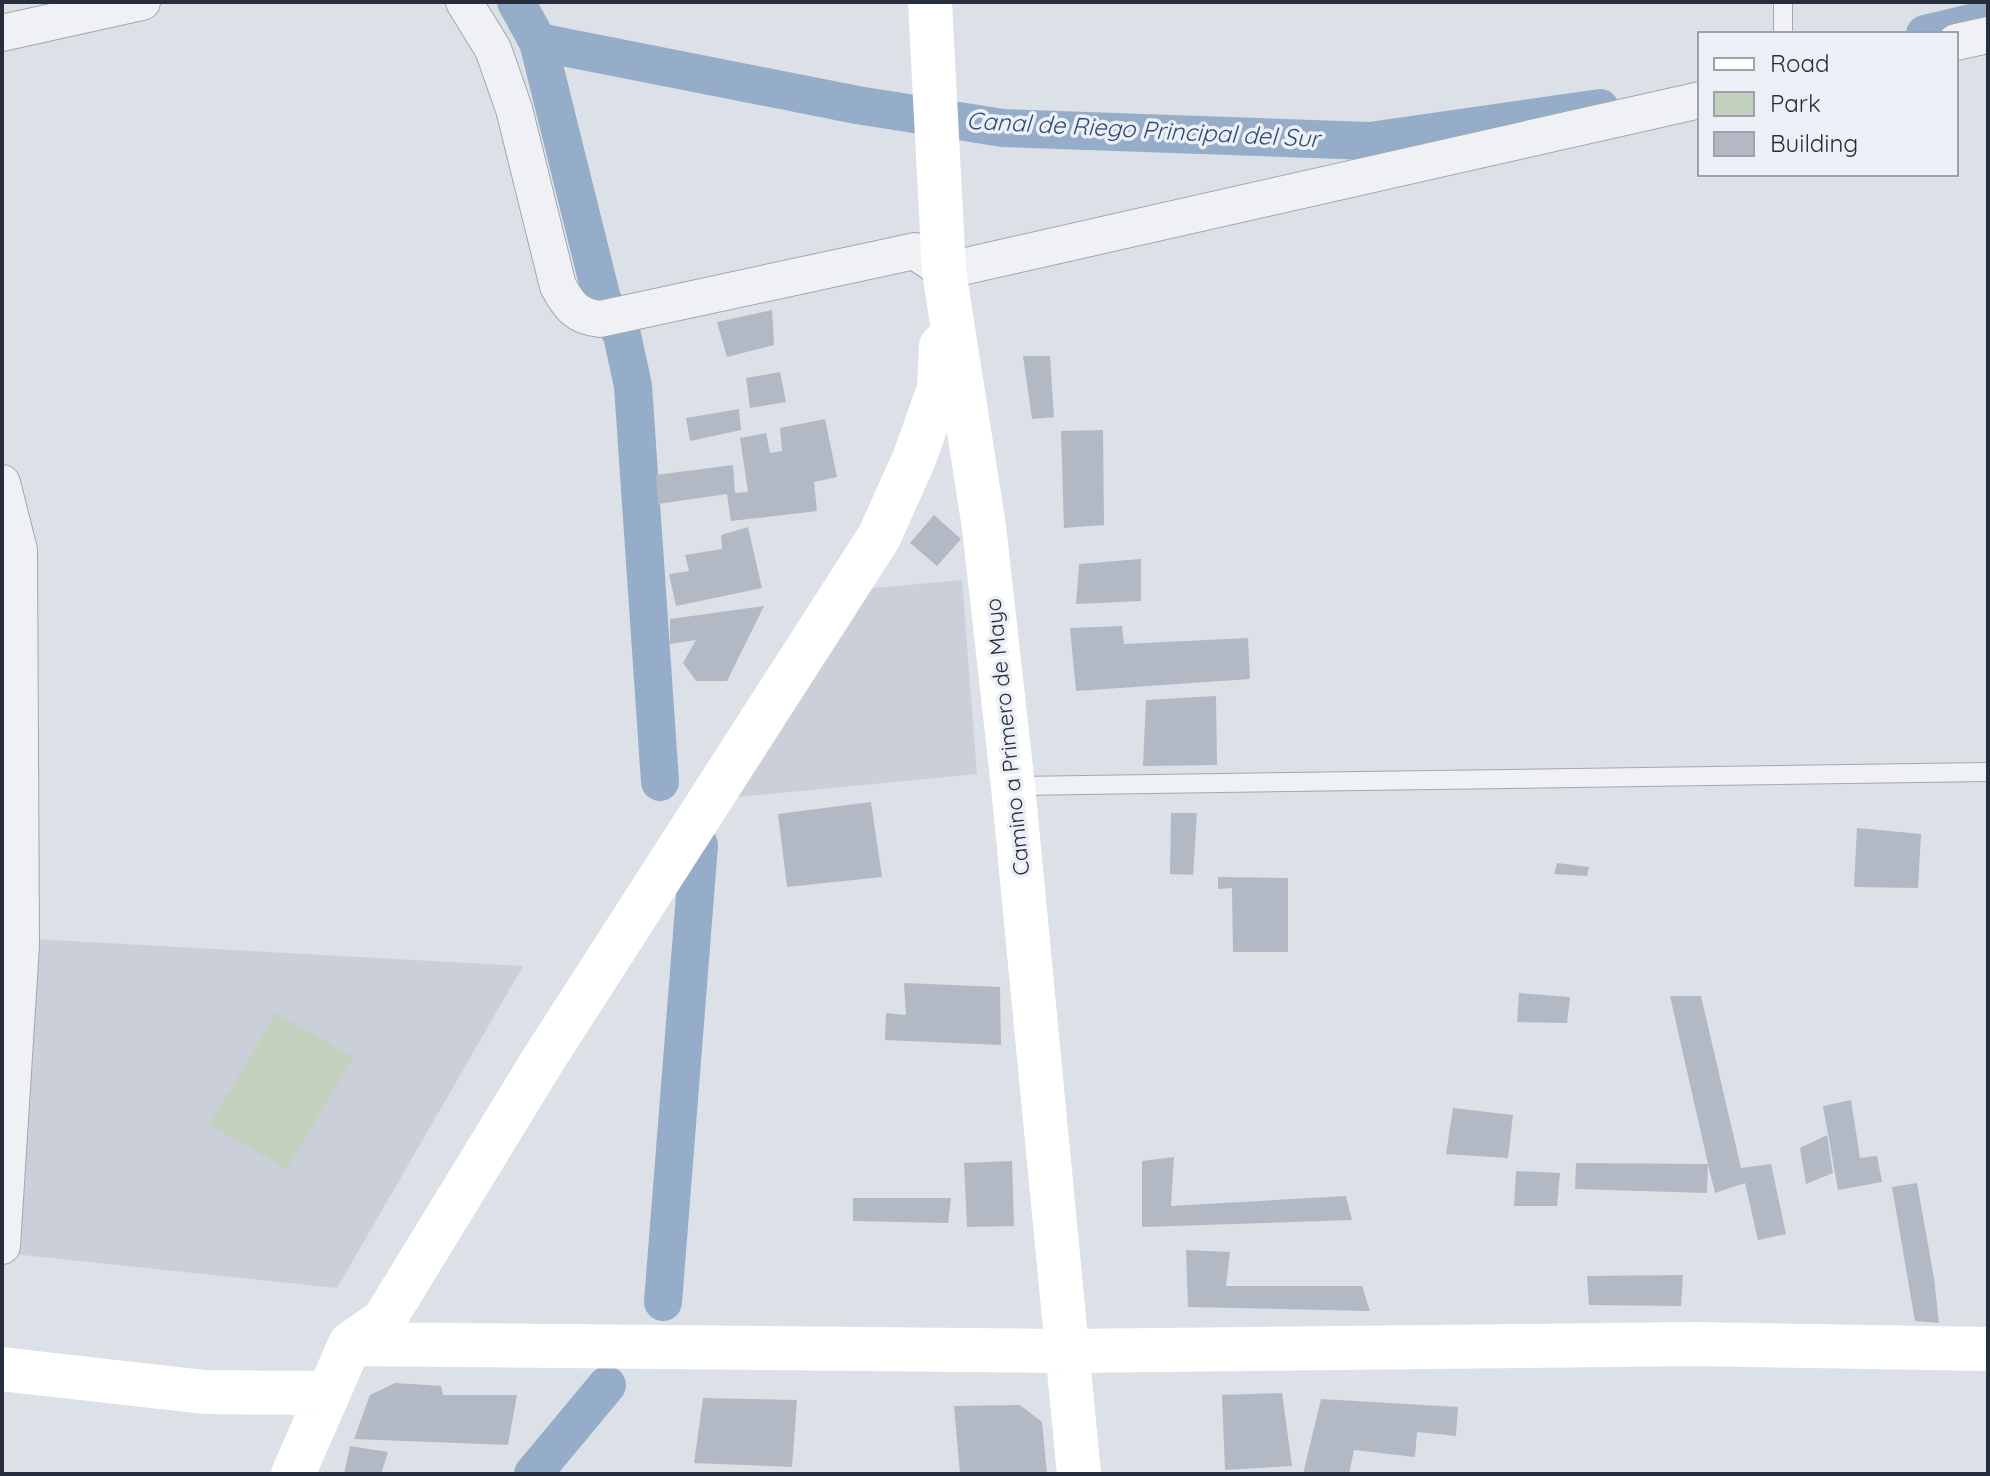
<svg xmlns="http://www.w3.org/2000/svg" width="1990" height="1476" font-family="Quicksand,sans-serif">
<rect width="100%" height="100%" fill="#dce0e7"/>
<!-- built -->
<path fill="#cacfd9" d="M 962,580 L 977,774 L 729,798 L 864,589 Z
M 33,939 L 523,966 L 337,1288 L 13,1254 Z"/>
<!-- green -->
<path fill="#c2d1bd" d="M 276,1013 L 353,1057 L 287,1169 L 210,1125 Z"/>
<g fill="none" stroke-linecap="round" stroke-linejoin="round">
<!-- canal -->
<path stroke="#95adc9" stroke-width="38" d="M 516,2 L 538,42 L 857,105 L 1003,128 L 1370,141 L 1600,108
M 1925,34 L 1988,19
M 538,42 L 602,299 L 622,335 L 633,386 L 660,782
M 663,1302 L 699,845
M 533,1474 L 607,1385"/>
</g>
<!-- building -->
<path fill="#b3b9c4" d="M 772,310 L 774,345 L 727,357 L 717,322 Z
M 1023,356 L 1050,356 L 1054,417 L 1032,419 Z
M 780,372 L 786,402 L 750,408 L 746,378 Z
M 739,409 L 741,430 L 690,441 L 686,418 Z
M 825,419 L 837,477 L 814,482 L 817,511 L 731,521 L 727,494 L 658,504 L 656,475 L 733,465 L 735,493 L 748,492 L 740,438 L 766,433 L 770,453 L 782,451 L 780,428 Z
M 1103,430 L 1104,525 L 1064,528 L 1061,431 Z
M 934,515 L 961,539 L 937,566 L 910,543 Z
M 748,527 L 762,588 L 676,606 L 669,574 L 689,571 L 685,555 L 722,549 L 721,535 Z
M 1141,559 L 1141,601 L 1076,604 L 1079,564 Z
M 764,606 L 727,681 L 696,681 L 683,663 L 696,640 L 670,644 L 670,619 Z
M 1122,626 L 1124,644 L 1248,638 L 1250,679 L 1076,691 L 1070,628 Z
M 1216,696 L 1217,765 L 1143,766 L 1146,700 Z
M 871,802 L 882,877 L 787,887 L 778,814 Z
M 1171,813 L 1197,813 L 1193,875 L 1170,874 Z
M 1857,828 L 1921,834 L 1918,888 L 1854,887 Z
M 1557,863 L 1589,867 L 1587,876 L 1554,874 Z
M 1218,877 L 1288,878 L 1288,952 L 1233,952 L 1232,888 L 1218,889 Z
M 904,983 L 1000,987 L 1001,1045 L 885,1040 L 886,1013 L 906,1015 Z
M 1519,993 L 1570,997 L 1567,1023 L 1517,1022 Z
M 1670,996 L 1701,996 L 1741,1168 L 1771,1164 L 1786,1234 L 1758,1240 L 1745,1183 L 1715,1193 L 1708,1164 L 1707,1193 L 1575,1189 L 1576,1163 L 1708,1164 Z
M 1851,1100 L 1860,1158 L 1877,1156 L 1882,1182 L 1838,1190 L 1823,1106 Z
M 1453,1108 L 1513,1115 L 1508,1158 L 1446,1154 Z
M 1827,1135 L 1833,1173 L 1806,1184 L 1800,1148 Z
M 1174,1157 L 1171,1206 L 1346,1196 L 1352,1220 L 1142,1227 L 1142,1161 Z
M 1012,1161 L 1014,1226 L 967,1227 L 964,1163 Z
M 1516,1171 L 1560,1173 L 1557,1206 L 1514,1206 Z
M 1917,1183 L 1934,1278 L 1939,1323 L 1915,1321 L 1892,1187 Z
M 853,1198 L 951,1198 L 948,1223 L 853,1221 Z
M 1186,1250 L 1230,1252 L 1226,1286 L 1362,1286 L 1370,1311 L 1188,1307 Z
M 1683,1275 L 1681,1306 L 1589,1305 L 1587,1276 Z
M 395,1383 L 441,1386 L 443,1395 L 517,1395 L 508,1445 L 354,1439 L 370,1395 Z
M 1282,1393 L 1292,1466 L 1225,1470 L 1222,1395 Z
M 703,1398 L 797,1400 L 792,1467 L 694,1463 Z
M 1321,1399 L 1458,1407 L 1456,1436 L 1417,1432 L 1415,1457 L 1354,1450 L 1349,1474 L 1303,1474 Z
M 1020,1405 L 1042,1422 L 1047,1474 L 960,1474 L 954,1406 Z
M 350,1446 L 388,1452 L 381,1474 L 344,1474 Z"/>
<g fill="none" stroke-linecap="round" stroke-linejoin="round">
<!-- lane casing -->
<g stroke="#a2a7b1" stroke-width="20">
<path id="lane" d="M 1783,34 L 1783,2
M 1013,786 L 1988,772"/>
</g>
<!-- street casing -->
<g stroke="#a2a7b1" stroke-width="38">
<path id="street" d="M 464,2 L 493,49 L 514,109 L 558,286 C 569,306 576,316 600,319 L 915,251 L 944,271 L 1700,100
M 2,33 L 142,2
M 1956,42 L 1988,35
M 2,483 L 19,550 L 21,945 L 2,1246"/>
</g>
<!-- lane -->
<use href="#lane" stroke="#eff1f5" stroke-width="18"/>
<!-- street -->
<use href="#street" stroke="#eff1f5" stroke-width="36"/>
<!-- secondary -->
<path stroke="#fff" stroke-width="44" d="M 930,2 L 944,271 L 984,527 L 1013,786 L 1079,1474
M 350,1344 L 1068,1351 L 1694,1344 L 1988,1349
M 2,1369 L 204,1392 L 328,1393
M 293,1474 L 350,1344 L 384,1320 L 543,1060 L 879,537 L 914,459 L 939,389 L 941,346"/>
</g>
<g text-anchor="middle" stroke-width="7" stroke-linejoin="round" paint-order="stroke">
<!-- street labels -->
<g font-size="22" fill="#262e3e" stroke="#eceff5">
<text transform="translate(1007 737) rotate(-96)" y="8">Camino a Primero de Mayo</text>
</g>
<!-- water labels -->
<g font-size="24" font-style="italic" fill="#2e4b73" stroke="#eceff5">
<text transform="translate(1143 130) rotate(3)" y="8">Canal de Riego Principal del Sur</text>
</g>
</g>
<!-- border -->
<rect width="1990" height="1476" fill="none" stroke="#262e3e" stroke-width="8"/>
<!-- legend -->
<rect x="1698" y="32" width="260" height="144" fill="#eceff5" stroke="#9da2ac" stroke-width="2"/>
<rect x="1714" y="58" width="40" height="12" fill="#ffffff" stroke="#9da2ac" stroke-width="2"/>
<text x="1770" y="72" font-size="24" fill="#262e3e">Road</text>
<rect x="1714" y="92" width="40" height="24" fill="#c2d1bd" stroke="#9da2ac" stroke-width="2"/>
<text x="1770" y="112" font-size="24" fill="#262e3e">Park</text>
<rect x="1714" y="132" width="40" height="24" fill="#b3b9c4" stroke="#9da2ac" stroke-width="2"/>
<text x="1770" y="152" font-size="24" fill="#262e3e">Building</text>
</svg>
